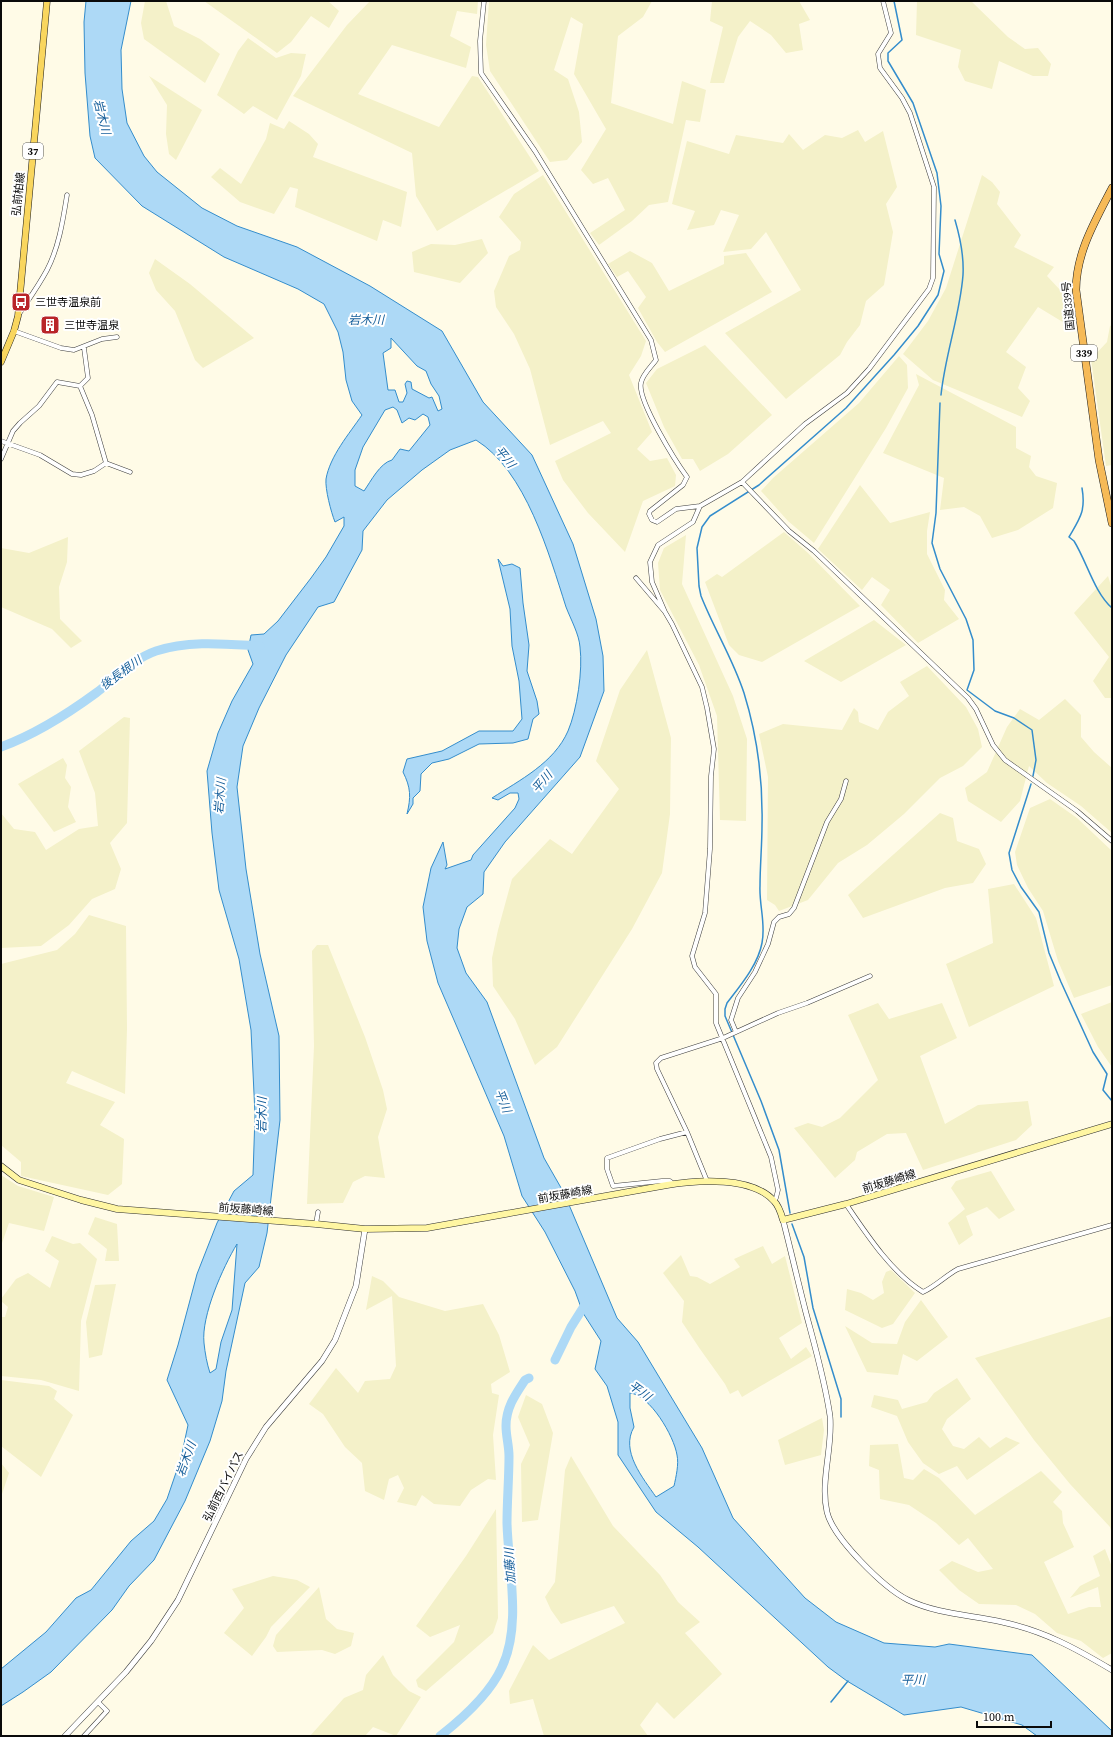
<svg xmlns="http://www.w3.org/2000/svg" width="1113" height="1737" font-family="'Source Serif 4','Noto Sans JP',serif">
<rect width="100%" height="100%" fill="#fffbe7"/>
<!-- farmland -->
<path fill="#f4f1c9" d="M 145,1 L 166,1 L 174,26 L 200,39 L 220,54 L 205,83 L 144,39 L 141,23 Z
M 204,1 L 328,1 L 339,11 L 329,28 L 311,16 L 291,42 L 277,53 Z
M 370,1 L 478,1 L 477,14 L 457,11 L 450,36 L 471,47 L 466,68 L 392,45 L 358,94 L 439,127 L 472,76 L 478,77 L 539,171 L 437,231 L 416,196 L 412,153 L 293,96 L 347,25 Z
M 489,1 L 652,1 L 643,17 L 618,36 L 611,103 L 673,124 L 682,81 L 706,90 L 700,122 L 686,120 L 668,202 L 649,205 L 632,221 L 599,245 L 590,233 L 625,210 L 608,178 L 593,184 L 581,170 L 606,129 L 574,74 L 583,24 L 571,17 L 554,70 L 568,79 L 579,112 L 582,142 L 567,160 L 550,162 L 490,71 L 486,45 Z
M 712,1 L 799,1 L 810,20 L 799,24 L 803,50 L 786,53 L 771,35 L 750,21 L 738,37 L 724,83 L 710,83 L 723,27 L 710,21 Z
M 917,1 L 971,1 L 1008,37 L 1025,49 L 1038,48 L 1051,64 L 1048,76 L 1033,76 L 999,61 L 992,89 L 965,81 L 958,67 L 961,50 L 916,35 Z
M 248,38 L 276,58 L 291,53 L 306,54 L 301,76 L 277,120 L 253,106 L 244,114 L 217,95 L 238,51 Z
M 149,76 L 202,110 L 176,160 L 169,154 L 166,134 L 167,105 Z
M 289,121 L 309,134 L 318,144 L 313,157 L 407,192 L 401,227 L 383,220 L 377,241 L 295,207 L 298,189 L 290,187 L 274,214 L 240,202 L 211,177 L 220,168 L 241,184 L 266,139 L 270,123 L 284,129 Z
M 858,130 L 865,142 L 883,131 L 897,187 L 886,204 L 893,232 L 884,285 L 866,301 L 860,325 L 847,342 L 840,355 L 786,399 L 725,333 L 801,290 L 766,232 L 751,249 L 723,252 L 739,215 L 721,210 L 714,225 L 687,230 L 695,211 L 672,204 L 687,141 L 729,154 L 736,135 L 783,143 L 789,134 L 803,150 L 825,135 L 842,138 Z
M 543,175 L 646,341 L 641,356 L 629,375 L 652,432 L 637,449 L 650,461 L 667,458 L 676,475 L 675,486 L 643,501 L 625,552 L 588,513 L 563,480 L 555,461 L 611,433 L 603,421 L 550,445 L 530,369 L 514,334 L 496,307 L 494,291 L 509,256 L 520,250 L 521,242 L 499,217 L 514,194 Z
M 982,175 L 992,182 L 1000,192 L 997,204 L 1021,235 L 1014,247 L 1054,267 L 1047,276 L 1062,292 L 1066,324 L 1038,307 L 1006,352 L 1026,367 L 1018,388 L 1030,401 L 1022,417 L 933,380 L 903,354 L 928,321 L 946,288 Z
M 482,239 L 488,253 L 460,283 L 414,272 L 412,252 L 431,244 L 455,245 Z
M 630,251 L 652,263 L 669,291 L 724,264 L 724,256 L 746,253 L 772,292 L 665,352 L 657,342 L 638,308 L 646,297 L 628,271 L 617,277 L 608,264 Z
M 155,259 L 190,284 L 254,338 L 203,368 L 195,360 L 175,311 L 156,290 L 149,273 Z
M 1112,325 L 1112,465 L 1106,466 L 1091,359 L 1107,342 L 1110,326 Z
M 705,345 L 772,415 L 728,454 L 700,471 L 693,459 L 682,459 L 664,427 L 646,383 L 657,369 Z
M 899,356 L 907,365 L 908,388 L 886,428 L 814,543 L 788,521 L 761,491 L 773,478 L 859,403 Z
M 916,374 L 1016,427 L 1016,448 L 1031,456 L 1029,467 L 1036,476 L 1057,483 L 1053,508 L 1018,530 L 992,538 L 980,516 L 964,507 L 940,510 L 944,478 L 883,453 L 919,385 Z
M 860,485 L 890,523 L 930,512 L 927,531 L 927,554 L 945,590 L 944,600 L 959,619 L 918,643 L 881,605 L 890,590 L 872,577 L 862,590 L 818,549 Z
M 784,532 L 808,553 L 860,606 L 762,662 L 739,655 L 729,645 L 705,582 L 717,574 L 722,577 Z
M 686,535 L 682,584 L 733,696 L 747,739 L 746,821 L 720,820 L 717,716 L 699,665 L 660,590 L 658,563 L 664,548 Z
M 68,537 L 67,562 L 59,587 L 60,619 L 82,641 L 71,648 L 52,629 L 1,607 L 1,548 L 29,553 Z
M 1108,576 L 1112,589 L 1112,698 L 1105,698 L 1093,681 L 1109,657 L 1074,613 Z
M 874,620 L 906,645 L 841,682 L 804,661 Z
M 647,650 L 671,738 L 670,814 L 662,873 L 632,929 L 557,1047 L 535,1065 L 515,1019 L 493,986 L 492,958 L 498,930 L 512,879 L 550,839 L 572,854 L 619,789 L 596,761 L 620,690 Z
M 927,666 L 966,707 L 978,729 L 982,747 L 963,766 L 940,778 L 904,814 L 867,845 L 838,863 L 808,900 L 779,911 L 775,905 L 767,900 L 768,777 L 759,734 L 783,724 L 842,730 L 854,708 L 858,712 L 859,722 L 878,730 L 888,712 L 909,696 L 900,682 Z
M 1065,699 L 1081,715 L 1081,737 L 1094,752 L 1112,768 L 1112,833 L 1081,806 L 1047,783 L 1029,766 L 1020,801 L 1001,822 L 968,801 L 965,788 L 987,772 L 1007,727 L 1020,709 L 1039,720 Z
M 124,717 L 130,718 L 127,823 L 110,843 L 121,869 L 115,889 L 92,899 L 69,925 L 41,946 L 1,948 L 1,813 L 14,829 L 35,832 L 46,850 L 79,829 L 98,826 L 95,793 L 79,751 Z
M 63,758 L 67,765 L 65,778 L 71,787 L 68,807 L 76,822 L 54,832 L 18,784 Z
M 1050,799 L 1077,818 L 1112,851 L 1112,985 L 1074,998 L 1058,961 L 1043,911 L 1028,888 L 1017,865 L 1015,852 L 1030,808 Z
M 940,813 L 953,818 L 957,841 L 979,849 L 986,864 L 973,883 L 945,888 L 863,918 L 848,895 Z
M 1014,884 L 1036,918 L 1054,986 L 969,1027 L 946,964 L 993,943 L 988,889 Z
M 89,915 L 126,926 L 127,1029 L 125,1094 L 72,1071 L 66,1083 L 115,1102 L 100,1125 L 124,1139 L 122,1184 L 108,1195 L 21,1176 L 21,1162 L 1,1145 L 1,964 L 57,950 L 75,934 Z
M 317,945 L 328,945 L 365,1037 L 383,1090 L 387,1109 L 378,1137 L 385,1178 L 365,1176 L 353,1182 L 343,1203 L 307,1204 L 314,1046 L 312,951 Z
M 1112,1002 L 1112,1067 L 1098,1047 L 1081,1014 Z
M 878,1003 L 889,1019 L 942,1003 L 957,1038 L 920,1056 L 945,1124 L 978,1105 L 1028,1101 L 1032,1125 L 1016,1140 L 923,1170 L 906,1133 L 887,1134 L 857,1152 L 855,1160 L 835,1178 L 794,1128 L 808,1123 L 822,1127 L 840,1118 L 878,1080 L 848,1015 Z
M 991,1171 L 1015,1210 L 999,1219 L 987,1207 L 966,1216 L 973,1235 L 959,1245 L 948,1223 L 965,1209 L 951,1188 L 956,1181 Z
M 1,1175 L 18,1186 L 54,1197 L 44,1231 L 9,1223 L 1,1246 Z
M 95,1217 L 117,1224 L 119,1261 L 105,1261 L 107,1249 L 88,1234 Z
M 52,1236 L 73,1244 L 80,1243 L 97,1259 L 81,1321 L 79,1391 L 41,1380 L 1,1376 L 1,1317 L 5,1317 L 8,1307 L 1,1301 L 1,1299 L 16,1279 L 28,1273 L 50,1288 L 59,1261 L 45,1251 Z
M 763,1246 L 772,1264 L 785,1256 L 802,1323 L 779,1338 L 791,1359 L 806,1347 L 812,1356 L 742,1397 L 738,1390 L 730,1394 L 725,1384 L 700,1349 L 682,1322 L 684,1301 L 663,1273 L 681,1255 L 690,1276 L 697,1277 L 710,1284 L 740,1267 L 734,1259 Z
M 891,1270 L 915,1293 L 893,1324 L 882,1328 L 845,1310 L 847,1289 L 861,1293 L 873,1300 L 884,1293 L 882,1282 L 886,1272 Z
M 372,1276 L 383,1281 L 399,1297 L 445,1311 L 483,1304 L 499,1335 L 510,1372 L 491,1384 L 492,1393 L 499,1395 L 493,1435 L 496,1480 L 488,1479 L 471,1490 L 460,1506 L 434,1504 L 422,1495 L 416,1506 L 397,1502 L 404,1488 L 398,1475 L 389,1479 L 384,1500 L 365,1491 L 362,1463 L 345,1447 L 323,1414 L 309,1404 L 336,1368 L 358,1393 L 365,1381 L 390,1379 L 396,1366 L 392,1296 L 366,1310 Z
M 116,1284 L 102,1355 L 89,1358 L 86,1322 L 95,1285 Z
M 921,1300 L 948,1337 L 917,1361 L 903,1354 L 898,1375 L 867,1372 L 845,1326 L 872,1343 L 897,1344 L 905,1322 Z
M 1112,1316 L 1112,1535 L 1110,1527 L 1070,1484 L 1034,1440 L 975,1358 Z
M 957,1378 L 971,1399 L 947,1419 L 942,1429 L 953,1446 L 964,1449 L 979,1437 L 990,1448 L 1006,1437 L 1020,1443 L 967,1480 L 957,1466 L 939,1474 L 923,1463 L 908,1442 L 897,1416 L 871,1407 L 874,1395 L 898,1400 L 902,1409 L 927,1402 L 934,1393 Z
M 1,1380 L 49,1386 L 57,1391 L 54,1399 L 73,1415 L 41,1477 L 1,1446 Z
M 526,1395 L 542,1404 L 553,1433 L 538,1520 L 522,1522 L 521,1464 L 530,1445 L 518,1417 Z
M 822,1418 L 824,1430 L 821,1455 L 785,1465 L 778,1440 Z
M 898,1444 L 904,1478 L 913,1480 L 924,1469 L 939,1478 L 975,1515 L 1041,1471 L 1062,1492 L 1053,1502 L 1062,1511 L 1063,1523 L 1074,1547 L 1044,1562 L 1068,1614 L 1089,1607 L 1101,1607 L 1098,1587 L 1070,1598 L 1080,1586 L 1100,1576 L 1093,1556 L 1105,1549 L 1112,1567 L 1112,1653 L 1103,1658 L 1081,1641 L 1057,1633 L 1035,1614 L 1016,1605 L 979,1604 L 959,1590 L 939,1570 L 952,1561 L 978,1572 L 993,1569 L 968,1538 L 959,1545 L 936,1523 L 909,1505 L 880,1499 L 879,1470 L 869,1466 L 870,1445 Z
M 571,1456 L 613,1526 L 660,1575 L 678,1602 L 700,1622 L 685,1633 L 722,1674 L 674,1719 L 657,1702 L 640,1725 L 648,1736 L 544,1736 L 533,1699 L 510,1704 L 509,1691 L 533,1645 L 549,1660 L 625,1623 L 614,1606 L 561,1624 L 551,1610 L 545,1597 L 555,1582 L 565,1470 Z
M 1,1463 L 9,1473 L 1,1497 Z
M 496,1509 L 498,1618 L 493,1633 L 426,1691 L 418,1687 L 416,1680 L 454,1642 L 460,1625 L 430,1637 L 416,1626 L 466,1556 Z
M 273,1576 L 297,1580 L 310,1587 L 271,1627 L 266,1637 L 252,1656 L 224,1633 L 244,1608 L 232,1589 Z
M 319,1587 L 326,1619 L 337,1629 L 354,1633 L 351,1646 L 335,1654 L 322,1650 L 277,1652 L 273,1646 L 276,1635 Z
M 383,1655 L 393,1675 L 409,1691 L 421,1697 L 396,1736 L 373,1727 L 365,1736 L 310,1736 L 344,1698 L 363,1690 L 366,1675 Z"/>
<!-- water -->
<path fill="#add9f6" stroke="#348dcc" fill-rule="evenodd" d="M 86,1 L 131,1 L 121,50 L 122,89 L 127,123 L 144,156 L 157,172 L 202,208 L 237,226 L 297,247 L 370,286 L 442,331 L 483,402 L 532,455 L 573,544 L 596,619 L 603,656 L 604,691 L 580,757 L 505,842 L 484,872 L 483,894 L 467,907 L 459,929 L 457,948 L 466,973 L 487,1002 L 544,1158 L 564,1193 L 617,1318 L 638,1342 L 702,1448 L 733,1518 L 805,1598 L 836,1622 L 884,1643 L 935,1647 L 949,1644 L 1032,1655 L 1112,1731 L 1112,1736 L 1037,1736 L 1022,1725 L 961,1707 L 904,1715 L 847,1681 L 828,1667 L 698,1547 L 656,1512 L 618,1455 L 618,1422 L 607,1386 L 595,1369 L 601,1341 L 583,1313 L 575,1291 L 545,1232 L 522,1196 L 504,1136 L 438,983 L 427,941 L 423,907 L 431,868 L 443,842 L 447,865 L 445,869 L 471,860 L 473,855 L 515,808 L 519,799 L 518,793 L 510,793 L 498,800 L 492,798 C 520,780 554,763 568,731 C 577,710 583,670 580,647 C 579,634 571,620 566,607 C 549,554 526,471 476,440 L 450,450 L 422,470 L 387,500 L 363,531 L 362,550 L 334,602 L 318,607 L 286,655 L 259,708 L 243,746 L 237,787 L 246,869 L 260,954 L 279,1036 L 280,1120 L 267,1233 L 259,1267 L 245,1283 L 226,1371 L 222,1401 L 210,1441 L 185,1501 L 154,1560 L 129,1586 L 112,1610 L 51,1672 L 23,1692 L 1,1706 L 1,1669 L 46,1632 L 76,1598 L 91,1590 L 131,1541 L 154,1521 L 167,1499 L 181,1458 L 188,1425 L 167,1380 L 178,1345 L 197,1274 L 217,1223 L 234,1191 L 253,1175 L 255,1115 L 251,1030 L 239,959 L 219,890 L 212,833 L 207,771 L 218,733 L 232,701 L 253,664 L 248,650 L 251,635 L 264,634 L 278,621 L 311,578 L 326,557 L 344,526 L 344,517 L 335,522 C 331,512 325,489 326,479 C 330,456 349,434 362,415 L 352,401 L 346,380 L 343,352 L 338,332 L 324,304 L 298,289 L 224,257 L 142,206 L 95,158 L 90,136 L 85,73 L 84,22 ZM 391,338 L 417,366 L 426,371 L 431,384 L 439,396 L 442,409 L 438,411 L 432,397 L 429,398 L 412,389 L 411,382 L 407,381 L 405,384 L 407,393 L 403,402 L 399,402 L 395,390 L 388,390 L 383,353 L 391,348 ZM 393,407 L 397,410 L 402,423 L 409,418 L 415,420 L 423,414 L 428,417 L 430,425 L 409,451 L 400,449 L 392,460 C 380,463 371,481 364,491 L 355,486 L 355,470 L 363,447 L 385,410 ZM 237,1244 L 232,1310 L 221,1342 L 216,1369 L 210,1373 C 207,1364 205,1353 204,1343 C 201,1316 223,1267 237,1244 ZM 630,1393 C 650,1395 674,1436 677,1455 C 679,1464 676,1477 674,1486 L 656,1497 C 643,1478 620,1451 634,1427 L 630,1408 Z
M 498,559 L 503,566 L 512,564 L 520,568 L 523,603 L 529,645 L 527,671 L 537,701 L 539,714 L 533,719 L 528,739 L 513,743 L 479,744 L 449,759 L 432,763 L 421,774 L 420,791 L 413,798 L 413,804 L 407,814 C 411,797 411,788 403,772 L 407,759 L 442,751 L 479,731 L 513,731 L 522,719 L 519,681 L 512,646 L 510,609 Z"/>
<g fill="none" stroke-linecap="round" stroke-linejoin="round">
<!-- stream -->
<path stroke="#348dcc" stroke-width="1.5" d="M 941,395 C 945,355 960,315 963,275 C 964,257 960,237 955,220
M 940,403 L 936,513 L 932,543 L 940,569 L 966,619 L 973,640 L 974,670 L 967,690 L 995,711 L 1014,718 L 1032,730 L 1036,760 L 1033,776
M 1082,488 C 1086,511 1080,518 1069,537 L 1074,541 C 1087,562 1094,592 1112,608
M 1031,784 L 1009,853 L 1012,870 L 1021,887 L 1039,912 L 1049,953 L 1061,982 L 1093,1052 L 1107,1074 L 1103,1090 L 1112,1101
M 790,1213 L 779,1150 L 761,1101 L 725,1016 L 725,1009 L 727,1003 C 740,986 758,965 762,943 C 766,924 759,905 760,886 C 760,866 762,845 762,825 C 763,781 757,735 744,693 C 733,659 714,629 701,596 L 699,586 L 697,548 L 702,527 L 710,516 L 759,485 L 846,408 L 894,355 L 918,326 L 938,295 L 944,271 L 939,254 L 941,206 L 937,173 L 913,103 L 888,61 L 888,53 L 902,40 L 894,1
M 792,1224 L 804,1257 L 813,1308 L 841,1399 L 841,1417
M 831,1702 L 848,1681"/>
<!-- river -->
<path stroke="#add9f6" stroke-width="9" d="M 1,747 C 36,734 66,715 96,693 C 116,678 133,659 156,651 C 189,640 226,644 260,646
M 555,1360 L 571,1327 L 588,1300
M 440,1736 C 463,1718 490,1694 502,1667 C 522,1625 508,1567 507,1523 C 507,1501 509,1478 509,1456 C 509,1446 506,1436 506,1426 C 506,1408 515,1395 525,1380 L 529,1378"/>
<!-- minor casing -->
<g stroke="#3d3d3d" stroke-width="5">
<path id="minor" d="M 484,1 L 480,41 L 481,73 L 535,151 L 651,340 L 656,360 C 651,367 642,375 641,383 C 637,400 676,462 687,477 L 683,485 L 650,511 L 649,514 L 652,520 L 657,522 L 676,509 L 700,506
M 19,314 C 29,299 39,285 47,270 C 59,247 63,220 67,195
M 14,331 L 61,348 L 74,350 L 102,339 L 117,337
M 80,386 L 88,378 L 84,348
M 1,441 L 40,455 L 72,474 L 81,475 L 94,471 L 106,463 L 92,415 L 80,386
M 1,459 L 13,431 L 20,423 L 39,406 L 57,382 L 80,386
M 106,463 L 130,472
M 742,482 L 789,531 L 814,551 L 968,698 L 976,709 L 993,745 L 1005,760 L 1077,811 L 1112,841
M 636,578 L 665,612 L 672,624 L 702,687 L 707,708 L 714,749 L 711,776 L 710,849 L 705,913 L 692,956 L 695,967 L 716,994 L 716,1023 L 771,1157 L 778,1190 L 776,1198 L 773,1200
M 665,612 L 652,582 L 650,562 L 658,545 L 693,522 L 700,506 L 742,482 L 805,424 L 847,393 L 869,369 L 929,289 L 933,278 L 934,187 L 910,113 L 902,98 L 880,68 L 878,54 L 891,33 L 883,1
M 736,1032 L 731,1020 L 738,998 L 755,972 L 768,944 L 774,922 L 779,917 L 789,914 L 794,908 L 827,822 L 841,799 L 846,781
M 707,1181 L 687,1132 L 657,1069 L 656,1063 L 661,1058 L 723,1038 L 778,1013 L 807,1003 L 870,976
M 673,1184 L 670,1181 L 662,1181 L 613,1186 L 607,1169 L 607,1158 L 660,1139 L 687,1132
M 846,1204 C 867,1235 892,1273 923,1292 C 936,1286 945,1276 958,1269 L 1112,1225
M 316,1224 L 318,1212
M 84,1736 L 107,1711 L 98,1702"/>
</g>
<!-- tertiary casing -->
<g stroke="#3d3d3d" stroke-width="6">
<path id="tertiary" d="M 783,1220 C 791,1251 798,1282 806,1313 C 815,1347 825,1381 830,1416 C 833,1447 820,1481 827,1512 C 833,1538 884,1588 908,1600 C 937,1614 971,1615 1002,1622 C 1044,1631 1075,1648 1112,1670
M 65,1736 L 126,1672 L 151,1641 L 178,1600 L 246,1459 L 266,1427 L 322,1361 L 335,1340 L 356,1286 L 365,1229"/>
</g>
<!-- secondary casing -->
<g stroke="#2c2c2c" stroke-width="7">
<path id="secondary" d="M 1,1166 L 19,1180 L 81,1200 L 117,1209 L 316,1224 L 365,1229 L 427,1228 L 667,1185 C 697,1180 752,1176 774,1201 C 779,1206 781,1213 783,1220 L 846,1204 L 1112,1124"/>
</g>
<!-- primary casing -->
<g stroke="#1b1b1b" stroke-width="7">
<path id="primary" d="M 1,362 L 14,331 L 18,316 L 47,1"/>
</g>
<!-- trunk casing -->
<g stroke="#1b1b1b" stroke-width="8">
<path id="trunk" d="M 1112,188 C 1095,221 1076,253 1076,290 L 1099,460 L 1112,523"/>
</g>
<!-- minor -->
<use href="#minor" stroke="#fff" stroke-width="4"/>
<!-- tertiary -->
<use href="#tertiary" stroke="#fff" stroke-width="5"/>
<!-- secondary -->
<use href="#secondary" stroke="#fff6a2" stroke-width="6"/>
<!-- primary -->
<use href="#primary" stroke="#f9d65e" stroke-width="6"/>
<!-- trunk -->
<use href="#trunk" stroke="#f6ba57" stroke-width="7"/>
</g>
<!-- icons -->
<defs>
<g id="bus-square" transform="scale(1)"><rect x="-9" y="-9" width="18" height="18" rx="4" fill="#b92428" stroke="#fff"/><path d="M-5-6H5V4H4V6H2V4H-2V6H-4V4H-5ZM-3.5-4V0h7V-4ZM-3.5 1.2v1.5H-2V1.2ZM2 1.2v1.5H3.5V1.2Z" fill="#fff"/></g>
<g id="building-square" transform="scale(1)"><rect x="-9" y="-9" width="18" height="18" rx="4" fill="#b92428" stroke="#fff"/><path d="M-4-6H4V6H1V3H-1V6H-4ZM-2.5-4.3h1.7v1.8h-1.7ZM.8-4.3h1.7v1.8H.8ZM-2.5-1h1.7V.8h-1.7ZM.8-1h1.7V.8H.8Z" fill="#fff"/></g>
</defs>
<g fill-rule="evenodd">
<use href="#bus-square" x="21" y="302"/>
<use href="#building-square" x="50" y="325"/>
</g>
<g text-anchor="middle" stroke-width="4" stroke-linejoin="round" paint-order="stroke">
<!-- shield labels -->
<g fill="#fff" stroke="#545454" stroke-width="1">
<rect x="23" y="143" width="20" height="16" rx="3"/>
<rect x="1071" y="345" width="26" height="16" rx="3"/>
</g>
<g font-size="10" font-weight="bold" fill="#0a0a0a">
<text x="33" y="155">37</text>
<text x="1084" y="357">339</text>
</g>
<!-- street labels -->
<g font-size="11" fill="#0a0a0a" stroke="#fff">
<text transform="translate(18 194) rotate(-84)" y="4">弘前柏線</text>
<text transform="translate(1068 306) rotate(-95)" y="4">国道339号</text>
<text transform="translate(889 1181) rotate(-17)" y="4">前坂藤崎線</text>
<text transform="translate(565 1194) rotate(-10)" y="4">前坂藤崎線</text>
<text transform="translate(246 1209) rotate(4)" y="4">前坂藤崎線</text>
<text transform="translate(223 1486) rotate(-64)" y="4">弘前西バイパス</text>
</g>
<!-- poi labels -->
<g font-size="11" fill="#0a0a0a" stroke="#fff" text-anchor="start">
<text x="35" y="306">三世寺温泉前</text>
<text x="64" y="329">三世寺温泉</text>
</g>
<!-- water labels -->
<g font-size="12" font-style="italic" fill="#155e9a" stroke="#fff">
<text transform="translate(102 117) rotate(76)" y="4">岩木川</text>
<text x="366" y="324">岩木川</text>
<text transform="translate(505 457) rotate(51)" y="4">平川</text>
<text transform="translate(121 673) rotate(-36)" y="4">後長根川</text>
<text transform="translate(542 782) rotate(-49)" y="4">平川</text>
<text transform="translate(220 796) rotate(-85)" y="4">岩木川</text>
<text transform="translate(503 1101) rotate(68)" y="4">平川</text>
<text transform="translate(262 1115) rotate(-89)" y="4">岩木川</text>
<text transform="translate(640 1391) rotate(36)" y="4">平川</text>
<text transform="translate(186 1459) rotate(-70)" y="4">岩木川</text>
<text transform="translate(510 1566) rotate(-93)" y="4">加藤川</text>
<text x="913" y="1684">平川</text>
</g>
</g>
<!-- border -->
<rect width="1113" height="1737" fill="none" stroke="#0a0a0a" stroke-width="4"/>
<!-- scale -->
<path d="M977 1721v6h74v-6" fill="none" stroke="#0a0a0a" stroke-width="2"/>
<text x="983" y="1721" font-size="12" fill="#0a0a0a" stroke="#ffffff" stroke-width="3" paint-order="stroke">100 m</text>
</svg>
